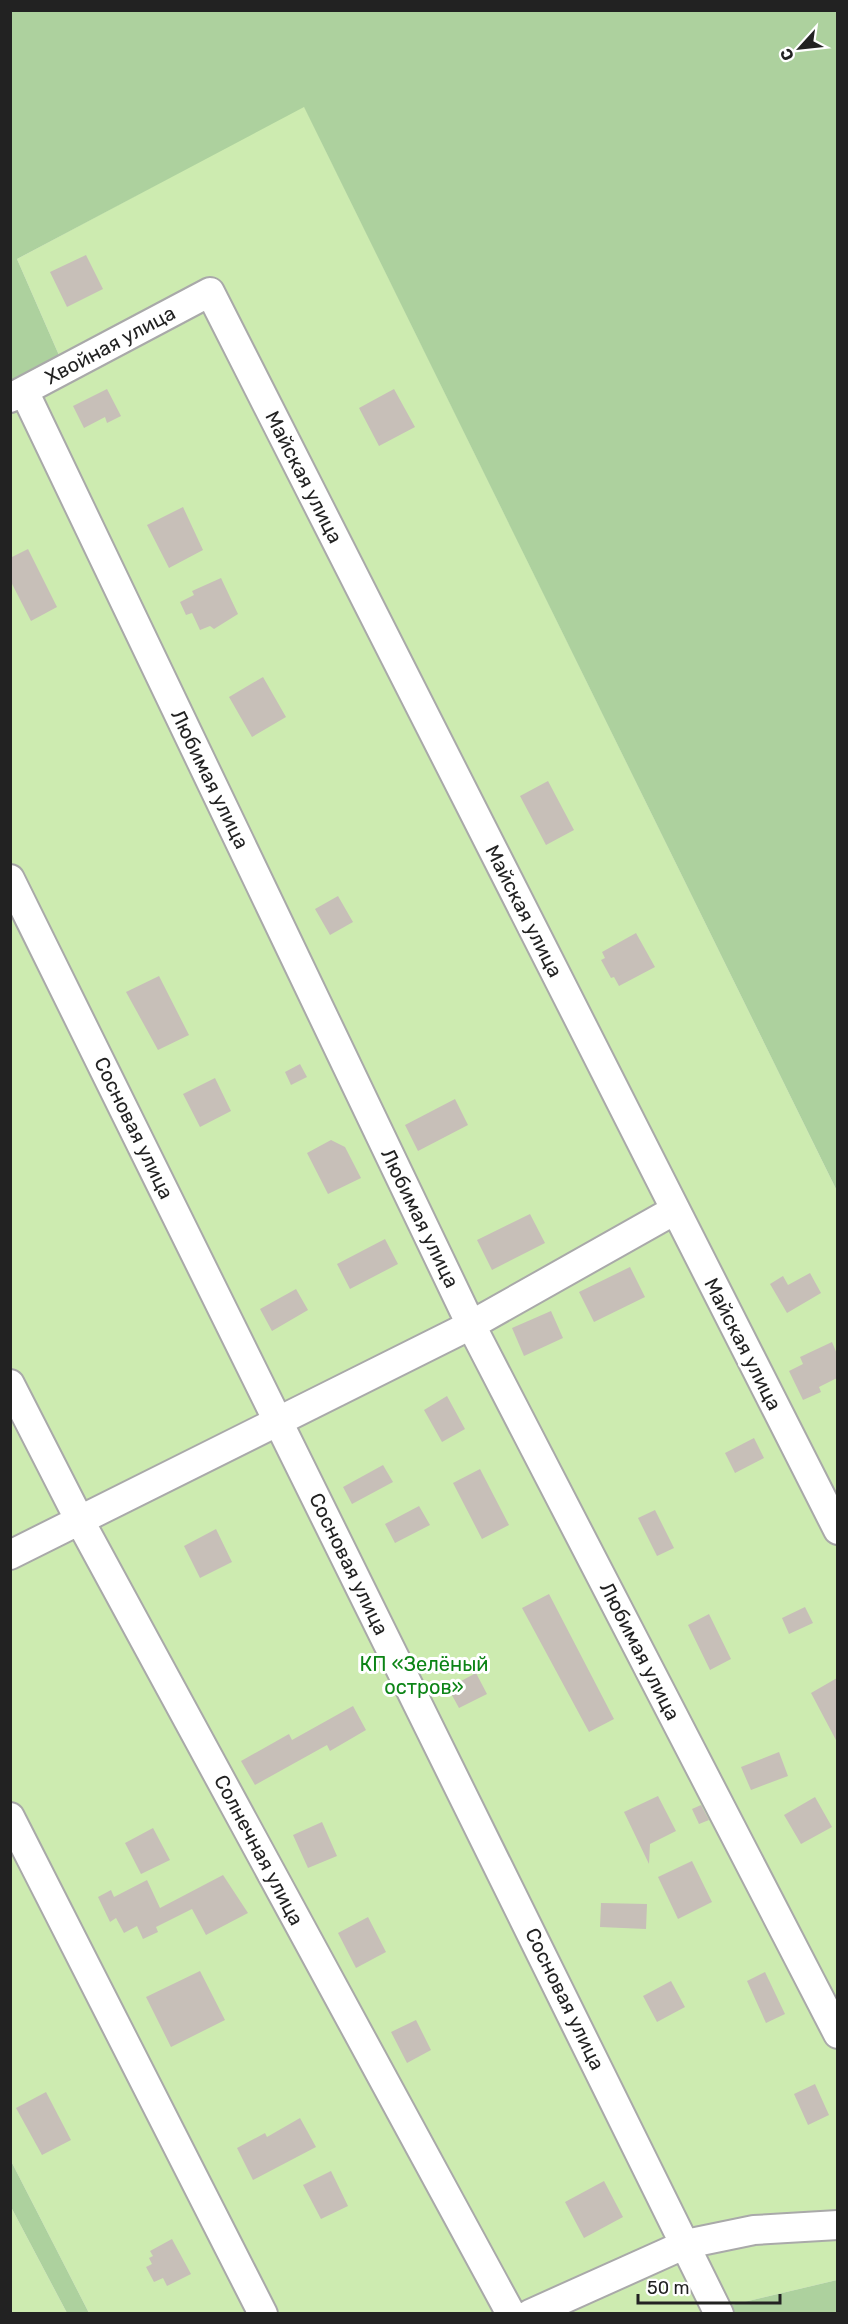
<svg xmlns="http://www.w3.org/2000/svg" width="848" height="2324" font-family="Rubik,sans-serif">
<rect width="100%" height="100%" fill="#f2efe9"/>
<!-- grass -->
<path fill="#cdebb0" d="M 304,106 L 837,1191 L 837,2280 L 694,2314 L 89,2313 L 11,2161 L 10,398 L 65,369 L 17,259 Z
M 11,2207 L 67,2313 L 11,2313 Z"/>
<!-- forest -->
<path fill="#add19e" d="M 11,11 L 837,11 L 837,1191 L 304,107 L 17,259 L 65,369 L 11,398 Z
M 10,2161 L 11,2161 L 89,2313 L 67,2313 L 11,2207 Z
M 837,2280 L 837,2313 L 694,2314 Z"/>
<!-- building -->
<path fill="#c7bfb8" d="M 86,255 L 103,289 L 67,307 L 50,272 Z
M 107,389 L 121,416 L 107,423 L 105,417 L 84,428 L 73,406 Z
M 394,389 L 415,427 L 379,446 L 359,408 Z
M 183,507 L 203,550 L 169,568 L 147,525 Z
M 28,549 L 57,607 L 31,621 L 10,580 L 10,558 Z
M 221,578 L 238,614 L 214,629 L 210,626 L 200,630 L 192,613 L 186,615 L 180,602 L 194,595 L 192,591 Z
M 263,677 L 286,717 L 252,737 L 229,697 Z
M 548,781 L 574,830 L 546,845 L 520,796 Z
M 338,896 L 353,922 L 330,935 L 315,909 Z
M 636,933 L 655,967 L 619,986 L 614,977 L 611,978 L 601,960 L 605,958 L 602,952 Z
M 159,976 L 189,1035 L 158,1050 L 126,992 Z
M 300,1064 L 307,1077 L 291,1085 L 285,1072 Z
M 215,1078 L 231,1111 L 200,1127 L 183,1094 Z
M 455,1099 L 468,1125 L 418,1151 L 405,1125 Z
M 331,1140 L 345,1147 L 361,1178 L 328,1194 L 307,1153 Z
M 530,1214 L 545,1243 L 492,1270 L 477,1240 Z
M 385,1239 L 398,1264 L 350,1289 L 337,1264 Z
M 630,1267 L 645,1297 L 594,1322 L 579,1292 Z
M 810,1273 L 821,1293 L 787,1313 L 770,1284 L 783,1276 L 788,1285 Z
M 296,1289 L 308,1310 L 272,1331 L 260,1309 Z
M 551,1311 L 563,1338 L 524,1356 L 512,1328 Z
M 832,1342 L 837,1354 L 837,1378 L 819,1387 L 821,1392 L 803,1400 L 789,1371 L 803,1364 L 800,1357 Z
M 447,1396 L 465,1429 L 442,1442 L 424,1410 Z
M 754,1438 L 764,1458 L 735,1473 L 725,1453 Z
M 383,1465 L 393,1482 L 352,1504 L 343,1487 Z
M 480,1469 L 509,1525 L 482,1539 L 453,1483 Z
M 419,1506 L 430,1525 L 395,1543 L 385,1524 Z
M 655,1510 L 674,1548 L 657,1556 L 638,1518 Z
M 216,1529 L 232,1562 L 200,1578 L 184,1546 Z
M 549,1594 L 614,1719 L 589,1732 L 522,1608 Z
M 805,1607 L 813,1623 L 789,1634 L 782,1618 Z
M 709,1614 L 731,1659 L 710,1670 L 688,1625 Z
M 476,1673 L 487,1694 L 459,1708 L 448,1688 Z
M 837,1678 L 837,1742 L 811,1693 Z
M 353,1706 L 366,1730 L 330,1751 L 327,1745 L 255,1785 L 241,1761 L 289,1734 L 292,1740 Z
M 779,1752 L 788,1776 L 751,1790 L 741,1767 Z
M 658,1796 L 676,1831 L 650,1844 L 649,1864 L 624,1812 Z
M 815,1797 L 832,1827 L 801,1844 L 784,1815 Z
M 701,1805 L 709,1820 L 699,1824 L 692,1809 Z
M 322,1822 L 337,1856 L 308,1868 L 293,1835 Z
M 153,1828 L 170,1860 L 141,1874 L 125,1843 Z
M 692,1861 L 712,1902 L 678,1919 L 658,1877 Z
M 223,1875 L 248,1913 L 206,1935 L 192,1909 L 156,1927 L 158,1932 L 143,1939 L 137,1926 L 124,1933 L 116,1918 L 110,1922 L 98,1897 L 111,1890 L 114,1897 L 147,1880 L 160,1908 Z
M 601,1903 L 647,1904 L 646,1929 L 600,1927 Z
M 368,1917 L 386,1952 L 356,1968 L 338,1933 Z
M 200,1971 L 225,2020 L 171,2047 L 146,1997 Z
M 765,1972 L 785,2014 L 766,2023 L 747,1981 Z
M 671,1981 L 685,2007 L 657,2022 L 643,1996 Z
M 416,2020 L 431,2050 L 407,2063 L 391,2032 Z
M 815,2084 L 829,2115 L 808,2125 L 794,2094 Z
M 46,2092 L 71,2140 L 42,2155 L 16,2108 Z
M 300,2118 L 316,2147 L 253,2180 L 237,2148 L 265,2133 L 267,2137 Z
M 331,2171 L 348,2206 L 321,2219 L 303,2185 Z
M 604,2181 L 623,2217 L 584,2238 L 565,2202 Z
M 172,2239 L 191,2274 L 167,2286 L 163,2278 L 154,2282 L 146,2267 L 152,2264 L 149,2258 L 153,2256 L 150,2251 Z"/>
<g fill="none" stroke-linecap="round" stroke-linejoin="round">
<!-- minor casing -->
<g stroke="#a9a9a9" stroke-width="32">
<path id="minor" d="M 24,391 L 471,1325 L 838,2034
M 10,398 L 210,292 L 838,1530
M 10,879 L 719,2314
M 10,1384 L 80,1521 L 511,2314
M 10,1555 L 471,1325 L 675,1210
M 10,1817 L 263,2314
M 530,2314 L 686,2244 L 754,2230 L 838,2225"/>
</g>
<!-- minor -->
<use href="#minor" stroke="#fff" stroke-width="28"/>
</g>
<g text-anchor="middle" stroke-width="6" stroke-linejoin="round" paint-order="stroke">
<!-- street labels -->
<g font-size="20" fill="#222" stroke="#fff">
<text transform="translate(110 345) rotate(-28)" y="7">Хвойная улица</text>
<text transform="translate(304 477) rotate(63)" y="7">Майская улица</text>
<text transform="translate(210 779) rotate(64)" y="7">Любимая улица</text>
<text transform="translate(524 911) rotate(63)" y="7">Майская улица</text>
<text transform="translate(134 1128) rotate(64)" y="7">Сосновая улица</text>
<text transform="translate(420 1218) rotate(64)" y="7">Любимая улица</text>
<text transform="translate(743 1344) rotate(63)" y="7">Майская улица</text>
<text transform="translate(349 1564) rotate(64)" y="7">Сосновая улица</text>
<text transform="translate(640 1651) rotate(63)" y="7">Любимая улица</text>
<text transform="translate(259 1850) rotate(62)" y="7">Солнечная улица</text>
<text transform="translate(565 1999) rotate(64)" y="7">Сосновая улица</text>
</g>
<!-- park labels -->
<g font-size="20" fill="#0c8416" stroke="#fff">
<text x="424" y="1671">КП «Зелёный<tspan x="424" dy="23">остров»</tspan></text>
</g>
</g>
<!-- border -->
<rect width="848" height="2324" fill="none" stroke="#222222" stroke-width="24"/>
<!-- north arrow -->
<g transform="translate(800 48) rotate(243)" stroke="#ffffff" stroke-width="4.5" paint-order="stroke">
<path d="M0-4.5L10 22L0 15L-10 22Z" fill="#222222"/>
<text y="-9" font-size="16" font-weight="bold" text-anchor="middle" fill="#222222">С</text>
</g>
<!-- scale -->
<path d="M638 2294v9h142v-9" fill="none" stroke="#222222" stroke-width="3"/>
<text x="647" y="2294" font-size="18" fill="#222222" stroke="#ffffff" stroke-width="4.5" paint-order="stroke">50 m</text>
</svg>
